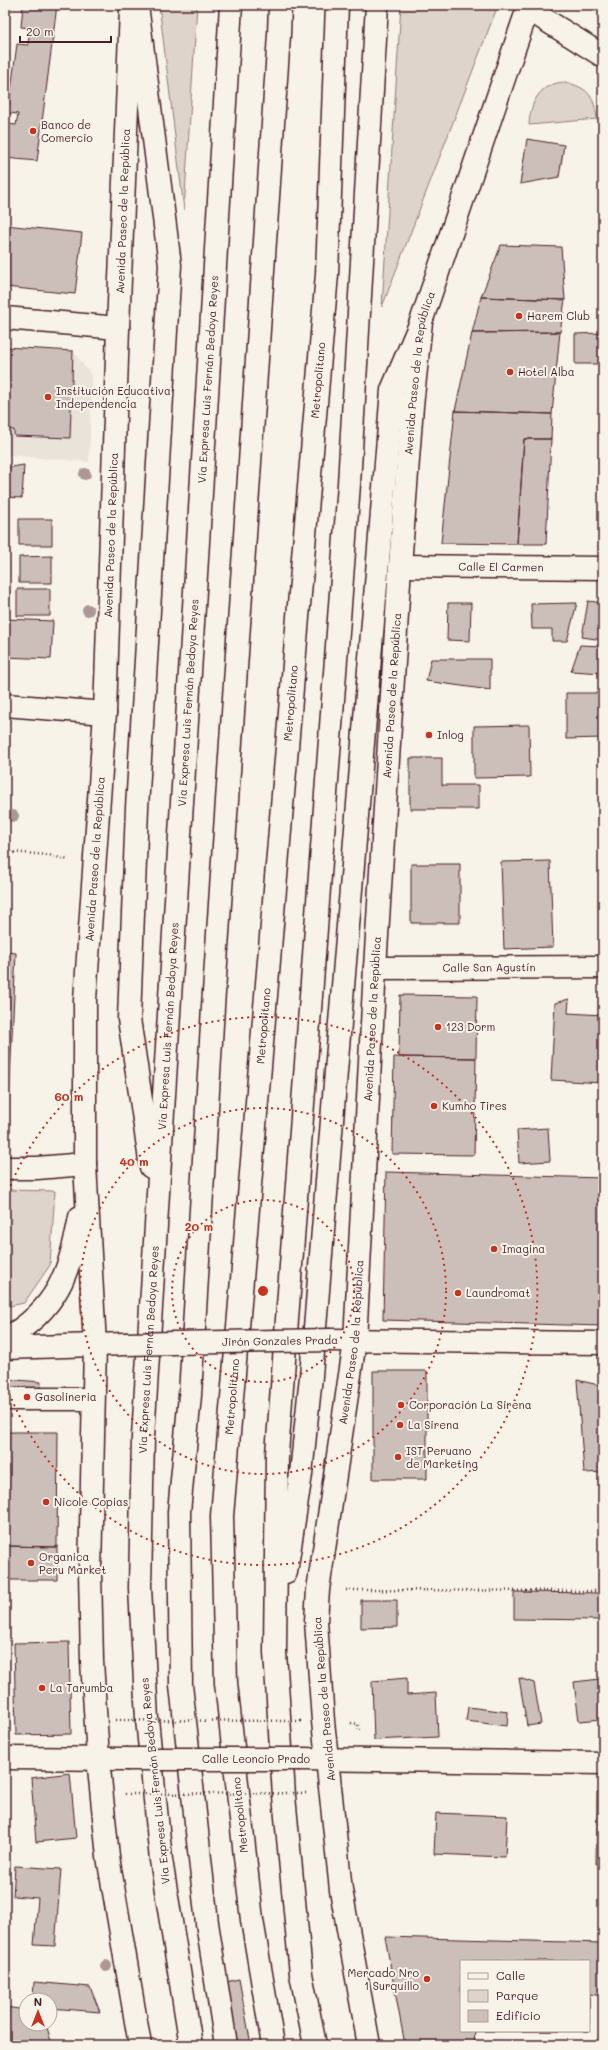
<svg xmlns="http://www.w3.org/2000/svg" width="608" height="2050" font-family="Mali,sans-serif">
<rect width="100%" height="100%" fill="#f7f3e8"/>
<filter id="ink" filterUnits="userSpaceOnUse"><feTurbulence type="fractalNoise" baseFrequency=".025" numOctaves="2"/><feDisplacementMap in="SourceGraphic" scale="8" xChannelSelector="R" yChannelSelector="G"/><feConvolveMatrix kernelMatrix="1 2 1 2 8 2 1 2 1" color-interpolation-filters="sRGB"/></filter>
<g filter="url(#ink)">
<!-- built -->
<path fill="#eae3da" d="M 5,347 L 73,351 L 92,376 L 89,462 L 5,455 Z"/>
<!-- green -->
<path fill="#ded4cc" stroke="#947a7c" d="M 159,5 L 197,5 L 184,210 Z
M 401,5 L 498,5 L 382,307 Z
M 565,82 C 588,88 594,95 597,119 L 529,125 C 530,102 540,83 565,82 Z
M 5,1190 L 55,1191 L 50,1265 L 24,1303 L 5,1307 Z"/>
<!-- building -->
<path fill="#ccbfb9" stroke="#4a1f2b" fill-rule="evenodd" d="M 23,5 L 57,5 L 37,161 L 5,158 L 7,124 L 16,125 L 18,114 L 8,113 L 17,44 L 28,45 L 30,28 L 21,27 Z
M 527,139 L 564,145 L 559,177 L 520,184 Z
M 5,225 L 82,233 L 75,294 L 5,287 Z
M 501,245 L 561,247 L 565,300 L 481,297 Z
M 481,297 L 565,300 L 560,332 L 472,333 Z
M 560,332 L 552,414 L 455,411 L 472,333 Z
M 603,333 L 603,364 L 575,364 L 575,334 Z
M 5,347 L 73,351 L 70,438 L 14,436 L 14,430 L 5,429 Z
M 455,411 L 552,414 L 551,439 L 524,439 L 517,544 L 441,543 Z
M 524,439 L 551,439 L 546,544 L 517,544 Z
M 24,465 L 22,498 L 5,497 L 5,468 Z
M 19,519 L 52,519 L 52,545 L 19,545 Z
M 52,556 L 52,583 L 19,583 L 19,557 Z
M 17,589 L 50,589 L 50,616 L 17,616 Z
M 588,601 L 603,603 L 603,640 L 582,637 Z
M 448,603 L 471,603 L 470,641 L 447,640 Z
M 577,603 L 567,641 L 552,641 L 552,629 L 532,629 L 531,604 Z
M 5,619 L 53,621 L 51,659 L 5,657 Z
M 580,645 L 603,646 L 603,673 L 571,671 Z
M 431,659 L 490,659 L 490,690 L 426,681 Z
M 566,693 L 603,693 L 603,738 L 566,739 Z
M 529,725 L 530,777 L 474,778 L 474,726 Z
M 410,758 L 442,758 L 442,785 L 479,785 L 479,809 L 410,809 Z
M 550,861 L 553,947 L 504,949 L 501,862 Z
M 411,864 L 460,864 L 460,923 L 411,923 Z
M 5,952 L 16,953 L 8,1121 L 5,1121 Z
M 400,995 L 477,996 L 476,1058 L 399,1057 Z
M 569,999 L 568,1013 L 603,1015 L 603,1083 L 551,1080 L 555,1003 Z
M 394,1057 L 476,1058 L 474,1155 L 392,1154 Z
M 548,1128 L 550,1161 L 519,1163 L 517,1130 Z
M 386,1172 L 603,1178 L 603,1326 L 383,1320 Z
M 373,1371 L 427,1371 L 427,1479 L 373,1479 Z
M 5,1379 L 41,1382 L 40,1394 L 5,1391 Z
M 577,1380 L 603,1386 L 603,1472 L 584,1473 Z
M 5,1432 L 58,1432 L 57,1547 L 5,1546 Z
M 5,1546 L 57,1547 L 57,1580 L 5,1580 Z
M 514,1592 L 603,1593 L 603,1620 L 514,1619 Z
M 361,1600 L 397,1600 L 397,1627 L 361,1628 Z
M 69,1642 L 71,1734 L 16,1735 L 14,1643 Z
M 407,1678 L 407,1695 L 436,1693 L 438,1737 L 374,1740 L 372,1681 Z
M 519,1678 L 534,1683 L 541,1724 L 527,1726 Z
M 600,1679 L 603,1719 L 579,1721 L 574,1682 Z
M 468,1707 L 508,1712 L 507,1726 L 466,1721 Z
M 70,1773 L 76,1838 L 36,1842 L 31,1778 Z
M 597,1792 L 603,1792 L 603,1864 L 596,1864 Z
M 436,1813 L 507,1816 L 505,1857 L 434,1854 Z
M 15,1866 L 61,1869 L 55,1946 L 34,1945 L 38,1898 L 13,1896 Z
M 385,1937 L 603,1943 L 603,2045 L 405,2045 ZM 461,1961 L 589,1961 L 589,2031 L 461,2031 Z
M 239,1979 L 251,2045 L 238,2045 L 226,1982 Z
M 34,1982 L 90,1987 L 100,2012 L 50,2008 L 50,2000 L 33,2000 Z
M 589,1994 L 603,1996 L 603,2045 L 474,2045 L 475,2031 L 589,2031 Z
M 5,2007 L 26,2010 L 26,2024 L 46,2024 L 52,2045 L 5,2045 Z"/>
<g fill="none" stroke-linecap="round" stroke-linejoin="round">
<!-- minor casing -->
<g stroke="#4a1f2b" stroke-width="25">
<g id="minor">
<path d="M 528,9 L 603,56"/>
<path d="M 5,318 L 118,328"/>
<path id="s1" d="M 400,566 L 603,568"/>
<path d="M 5,705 L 105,713"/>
<path id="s2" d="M 375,968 L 603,967"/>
<path d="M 5,1168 L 37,1168 L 85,1164"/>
<path d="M 331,1340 L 603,1343"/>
<path d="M 5,1348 L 125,1344"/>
<path d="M 5,1399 L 93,1399"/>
<path d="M 5,1758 L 126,1759"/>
<path d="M 300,1759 L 603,1763"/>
<path d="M 226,2045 L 207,1923 L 181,1685 L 179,1512 L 190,1395 L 213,1007 L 279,35 L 280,5"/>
<path id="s3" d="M 273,2045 L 252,1920 L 226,1683 L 222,1516 L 327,274 L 337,5"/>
</g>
</g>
<!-- major casing -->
<g stroke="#4a1f2b" stroke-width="25">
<g id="major">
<path d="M 131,9 L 118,328 L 105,713 L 85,1000 L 85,1164 L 95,1345 L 90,1572 L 92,1661 L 98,1758 L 108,1857 L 140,2045"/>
<path d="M 5,1339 C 57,1310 70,1272 80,1217"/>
<path id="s4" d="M 369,2045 L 341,1890 L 323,1721 L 316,1621 L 318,1590 L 355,1341 L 375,968 L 400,566 L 412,406 L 421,322 L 529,5"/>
</g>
</g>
<!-- highway casing -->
<g stroke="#4a1f2b" stroke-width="25">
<g id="highway">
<path d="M 137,5 L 170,265 L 137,808 L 129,1019 L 151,1167"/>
<path d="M 286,1572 L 301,1474 L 311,1376 L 392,390 L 421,322"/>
<path id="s5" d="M 191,2045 L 161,1860 L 147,1719 L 140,1588 L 143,1437 L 231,5"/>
<path d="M 315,2045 L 301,1974 L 284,1796 L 275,1652 L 277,1454 L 349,484 L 377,5"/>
</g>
</g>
<!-- path -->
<path stroke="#4a1f2b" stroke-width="2.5" stroke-dasharray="1 3" stroke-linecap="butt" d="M 10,852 L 49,855 L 68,860
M 346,1590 L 603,1591
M 351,1723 L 358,1724 L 359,1732"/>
<!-- minor -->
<use href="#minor" stroke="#f7f3e8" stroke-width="22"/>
<!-- major -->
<use href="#major" stroke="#f7f3e8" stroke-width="22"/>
<!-- highway -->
<use href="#highway" stroke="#f7f3e8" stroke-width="22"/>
<!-- minor-bridge casing -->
<g stroke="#4a1f2b" stroke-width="25" stroke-linecap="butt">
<path id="minor-bridge" d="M 125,1344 L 331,1340
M 126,1759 L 300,1759"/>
</g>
<!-- path-bridge -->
<path stroke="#4a1f2b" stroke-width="2.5" stroke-dasharray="1 3" stroke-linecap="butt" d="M 116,1720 L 303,1721
M 125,1794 L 306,1793"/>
<!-- minor-bridge -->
<use href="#minor-bridge" stroke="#f7f3e8" stroke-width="22"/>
</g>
<!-- trees -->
<g fill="#ac9796">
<circle cx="85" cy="474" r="6"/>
<circle cx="88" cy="610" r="6"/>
<circle cx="13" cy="816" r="6"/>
<circle cx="106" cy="1966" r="6"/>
</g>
</g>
<!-- distance rings -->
<g fill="none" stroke="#c8321e" stroke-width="2" stroke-dasharray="2 4">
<circle cx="263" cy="1291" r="91"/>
<circle cx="263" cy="1291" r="183"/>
<path d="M6 1197A274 274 0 1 1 6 1385"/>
</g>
<!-- markers -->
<g fill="#c8321e" stroke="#f7f3e8" stroke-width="1.5">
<circle cx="33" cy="131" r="4"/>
<circle cx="519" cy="316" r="4"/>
<circle cx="510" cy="372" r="4"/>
<circle cx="48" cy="397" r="4"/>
<circle cx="429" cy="735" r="4"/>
<circle cx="438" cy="1027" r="4"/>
<circle cx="434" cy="1106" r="4"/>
<circle cx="494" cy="1249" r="4"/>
<circle cx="458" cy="1293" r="4"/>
<circle cx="27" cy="1397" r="4"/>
<circle cx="401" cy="1405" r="4"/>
<circle cx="400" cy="1425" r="4"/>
<circle cx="398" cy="1457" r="4"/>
<circle cx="46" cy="1502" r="4"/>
<circle cx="31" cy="1563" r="4"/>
<circle cx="42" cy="1688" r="4"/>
<circle cx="427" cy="1979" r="4"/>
</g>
<g text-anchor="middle" stroke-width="4" stroke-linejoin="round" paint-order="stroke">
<!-- poi labels -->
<g font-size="11" fill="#4a1f2b" stroke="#f7f3e8" text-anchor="start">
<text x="41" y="129">Banco de<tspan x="41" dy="13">Comercio</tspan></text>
<text x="527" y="320">Harem Club</text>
<text x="518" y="376">Hotel Alba</text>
<text x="56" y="395">Institución Educativa<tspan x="56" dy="13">Independencia</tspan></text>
<text x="437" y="739">Inlog</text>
<text x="446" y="1031">123 Dorm</text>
<text x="442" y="1110">Kumho Tires</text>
<text x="502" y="1253">Imagina</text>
<text x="466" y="1297">Laundromat</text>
<text x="35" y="1401">Gasolineria</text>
<text x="409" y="1409">Corporación La Sirena</text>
<text x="408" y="1429">La Sirena</text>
<text x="406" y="1455">IST Peruano<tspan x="406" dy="13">de Marketing</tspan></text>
<text x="54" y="1506">Nicole Copias</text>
<text x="39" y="1561">Organica<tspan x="39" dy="13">Peru Market</tspan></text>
<text x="50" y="1692">La Tarumba</text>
<text x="419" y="1977" text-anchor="end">Mercado Nro<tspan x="419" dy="13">1 Surquillo</tspan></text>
</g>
<!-- street labels -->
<g font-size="11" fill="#4a1f2b" stroke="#f7f3e8">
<text transform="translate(123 211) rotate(-88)" y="4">Avenida Paseo de la República</text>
<text dy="4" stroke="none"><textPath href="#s4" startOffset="1681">Avenida Paseo de la República</textPath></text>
<text dy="4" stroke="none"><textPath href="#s5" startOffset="1671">Vía Expresa Luis Fernán Bedoya Reyes</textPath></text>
<text dy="4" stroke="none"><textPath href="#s3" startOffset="1672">Metropolitano</textPath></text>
<text transform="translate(111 535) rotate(-88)" y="4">Avenida Paseo de la República</text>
<text dy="4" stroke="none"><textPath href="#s1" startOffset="101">Calle El Carmen</textPath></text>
<text dy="4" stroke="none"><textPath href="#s4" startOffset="1357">Avenida Paseo de la República</textPath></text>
<text dy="4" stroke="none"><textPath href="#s5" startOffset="1347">Vía Expresa Luis Fernán Bedoya Reyes</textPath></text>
<text dy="4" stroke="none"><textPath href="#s3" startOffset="1348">Metropolitano</textPath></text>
<text transform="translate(95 859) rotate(-86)" y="4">Avenida Paseo de la República</text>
<text dy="4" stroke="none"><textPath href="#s2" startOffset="114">Calle San Agustín</textPath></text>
<text dy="4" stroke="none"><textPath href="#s4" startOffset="1033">Avenida Paseo de la República</textPath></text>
<text dy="4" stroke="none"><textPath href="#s5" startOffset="1023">Vía Expresa Luis Fernán Bedoya Reyes</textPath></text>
<text dy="4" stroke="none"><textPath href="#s3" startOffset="1024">Metropolitano</textPath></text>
<text transform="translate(280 1341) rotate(-1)" y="4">Jirón Gonzales Prada</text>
<text dy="4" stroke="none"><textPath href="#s4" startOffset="709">Avenida Paseo de la República</textPath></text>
<text dy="4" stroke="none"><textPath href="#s5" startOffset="699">Vía Expresa Luis Fernán Bedoya Reyes</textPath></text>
<text dy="4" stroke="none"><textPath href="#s3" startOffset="652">Metropolitano</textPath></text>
<text transform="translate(324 1699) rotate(-95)" y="4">Avenida Paseo de la República</text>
<text x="256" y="1763">Calle Leoncio Prado</text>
<text transform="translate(155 1781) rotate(-96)" y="4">Vía Expresa Luis Fernán Bedoya Reyes</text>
<text transform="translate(240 1815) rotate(-96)" y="4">Metropolitano</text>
</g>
</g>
<circle cx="263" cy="1291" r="6" fill="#c8321e" stroke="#f7f3e8" stroke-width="2"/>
<g font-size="12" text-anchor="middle" font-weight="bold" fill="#c8321e" stroke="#f7f3e8" stroke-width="4" stroke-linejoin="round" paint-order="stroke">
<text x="69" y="1101">60 m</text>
<text x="134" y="1166">40 m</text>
<text x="199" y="1231">20 m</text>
</g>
<!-- margin -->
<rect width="608" height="2050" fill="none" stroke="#f7f3e8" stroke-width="20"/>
<rect x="10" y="10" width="588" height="2030" fill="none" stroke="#4a1f2b" stroke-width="1.5" filter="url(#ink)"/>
<!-- legend -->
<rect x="460" y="1960" width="130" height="72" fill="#f7f3e8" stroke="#b29e9c"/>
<rect x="468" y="1973" width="20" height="6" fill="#f7f3e8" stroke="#b29e9c"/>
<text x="496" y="1980" font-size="12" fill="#4a1f2b">Calle</text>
<rect x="468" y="1990" width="20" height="12" fill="#ded4cc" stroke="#b29e9c"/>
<text x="496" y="2000" font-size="12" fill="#4a1f2b">Parque</text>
<rect x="468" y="2010" width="20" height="12" fill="#ccbfb9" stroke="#b29e9c"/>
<text x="496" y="2020" font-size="12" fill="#4a1f2b">Edificio</text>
<!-- north arrow -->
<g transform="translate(38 2012)"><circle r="19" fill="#f7f3e8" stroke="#b29e9c"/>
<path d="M0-3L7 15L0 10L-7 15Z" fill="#c8321e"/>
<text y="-6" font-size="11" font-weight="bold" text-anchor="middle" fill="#4a1f2b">N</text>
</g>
<!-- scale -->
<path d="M20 36v6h91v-6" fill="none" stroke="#4a1f2b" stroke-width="2"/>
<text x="26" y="36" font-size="12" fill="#4a1f2b" stroke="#f7f3e8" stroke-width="3" paint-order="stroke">20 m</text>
</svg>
